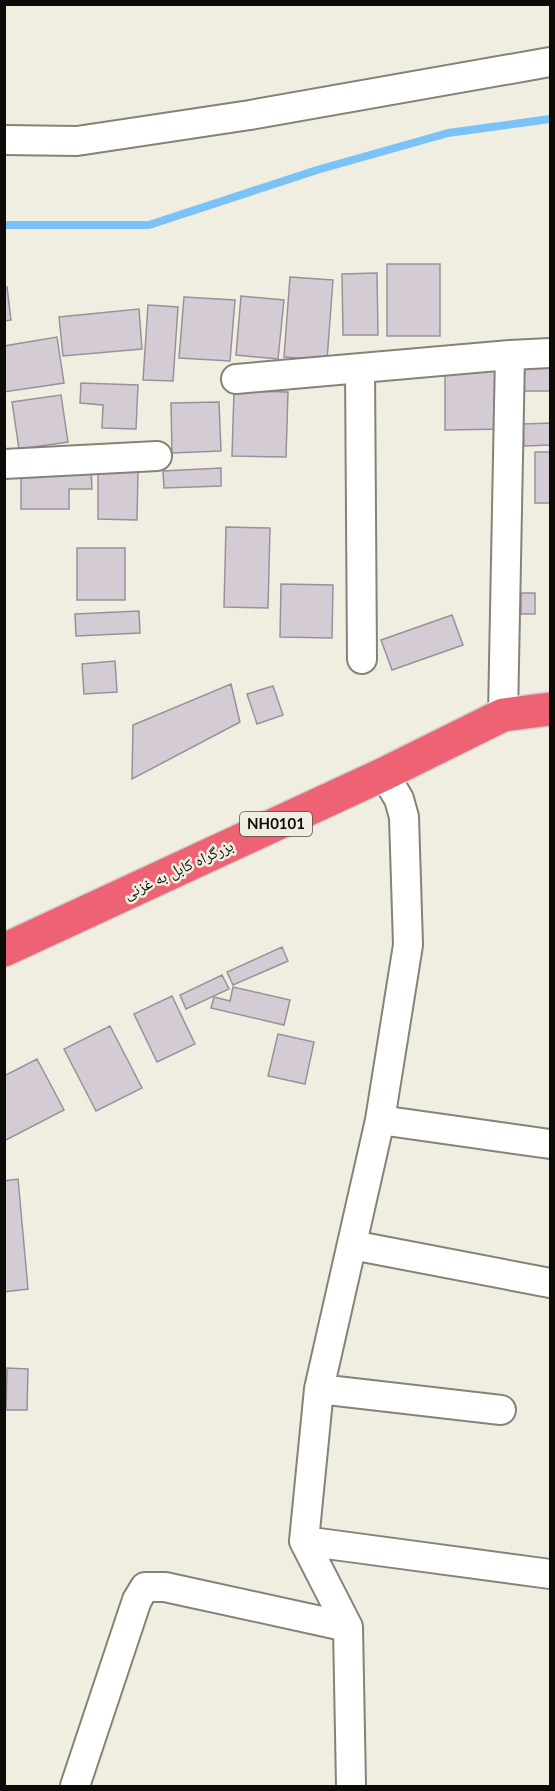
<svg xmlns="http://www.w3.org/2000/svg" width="555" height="1791" font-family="Lato,'Noto Naskh Arabic',sans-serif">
<rect width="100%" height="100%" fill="#f0eee1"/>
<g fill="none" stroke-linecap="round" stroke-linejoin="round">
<!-- stream -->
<path stroke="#7bc2f7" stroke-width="8" d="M 4,225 L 149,225 L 317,170 L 448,133 L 550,119"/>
</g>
<!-- building -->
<path fill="#d4cbd5" stroke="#99919a" stroke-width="1.5" d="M 387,264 L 440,264 L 440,336 L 387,336 Z
M 377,273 L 378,335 L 343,335 L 342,274 Z
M 290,277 L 333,280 L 327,360 L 284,357 Z
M 7,287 L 11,320 L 4,321 L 4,288 Z
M 241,296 L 284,300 L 278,359 L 236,355 Z
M 184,297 L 235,300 L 230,361 L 179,358 Z
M 148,305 L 178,307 L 173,381 L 143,380 Z
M 139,309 L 142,349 L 63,356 L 59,317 Z
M 57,337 L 64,383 L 4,392 L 4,346 Z
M 550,362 L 550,391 L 518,391 L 518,363 Z
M 503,365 L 504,429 L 445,430 L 445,366 Z
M 81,383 L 138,385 L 136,429 L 102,428 L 103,405 L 80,403 Z
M 234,391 L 288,392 L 286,457 L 232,456 Z
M 61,395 L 68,442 L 19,449 L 12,402 Z
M 219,402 L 221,451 L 172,453 L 171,403 Z
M 550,423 L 550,445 L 524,446 L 523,424 Z
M 535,452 L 550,452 L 550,503 L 535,503 Z
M 91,467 L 92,489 L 69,489 L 69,509 L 21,509 L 21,468 Z
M 98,468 L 138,469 L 137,520 L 98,519 Z
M 221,468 L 221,486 L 164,488 L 163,471 Z
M 226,527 L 270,528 L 268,608 L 224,607 Z
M 77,548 L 125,548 L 125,600 L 77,600 Z
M 281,584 L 333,585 L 332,638 L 280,637 Z
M 521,593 L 535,593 L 535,614 L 521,614 Z
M 139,611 L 140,633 L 76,636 L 75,614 Z
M 452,615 L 463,645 L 392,670 L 381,640 Z
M 115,661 L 117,692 L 84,694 L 82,664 Z
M 231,684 L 240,722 L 132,779 L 133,725 Z
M 273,686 L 283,715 L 257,724 L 247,694 Z
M 282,947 L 288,961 L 233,985 L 227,972 Z
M 222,975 L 229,989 L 186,1009 L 180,995 Z
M 233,987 L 290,1000 L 284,1025 L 211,1008 L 214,997 L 230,1001 Z
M 172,996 L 195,1044 L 157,1062 L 134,1014 Z
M 110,1026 L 142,1088 L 96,1111 L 64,1049 Z
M 278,1034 L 314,1042 L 305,1084 L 268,1076 Z
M 37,1059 L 64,1110 L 4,1141 L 4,1076 Z
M 18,1179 L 28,1289 L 4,1292 L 4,1181 Z
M 7,1368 L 28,1369 L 27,1410 L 6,1410 Z"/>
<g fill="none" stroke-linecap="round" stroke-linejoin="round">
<!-- street casing -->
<g stroke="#858277" stroke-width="32">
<path id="street" d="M 4,140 L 77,141 L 250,115 L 550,62
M 360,368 L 362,659
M 236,379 L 510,355 L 550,353
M 4,464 L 157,456
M 503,715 L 510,355
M 380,1120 L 550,1144
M 352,1245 L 550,1283
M 319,1389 L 501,1410
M 304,1541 L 550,1574
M 75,1786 L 137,1600 L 145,1587 L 165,1587 L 348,1627
M 351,1786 L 348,1627 L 304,1541 L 319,1389 L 380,1120 L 408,945 L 404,817 L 399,799 L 384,774"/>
</g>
<!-- highway casing -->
<g stroke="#cecece" stroke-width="36">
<path id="highway" d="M 4,950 L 384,774 L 503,715 L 550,709"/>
</g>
<!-- street -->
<use href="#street" stroke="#fff" stroke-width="28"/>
<!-- highway -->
<use href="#highway" stroke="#ed6374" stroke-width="33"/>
</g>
<g text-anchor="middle" stroke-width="5" stroke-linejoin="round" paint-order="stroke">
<!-- shield labels -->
<rect fill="#f0eee1" stroke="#504f49" stroke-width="1.5" x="240" y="812" width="72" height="24" rx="4.5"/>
<g font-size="15" font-weight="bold" fill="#0c0b08">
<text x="276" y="829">NH0101</text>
</g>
<!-- street labels -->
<g font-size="16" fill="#0c0b08" stroke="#f0eee1">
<text transform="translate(178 869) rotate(-25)" y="6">بزرگراه کابل به غزنی</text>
</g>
</g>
<!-- border -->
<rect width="555" height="1791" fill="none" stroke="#0c0b08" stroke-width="12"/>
</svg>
